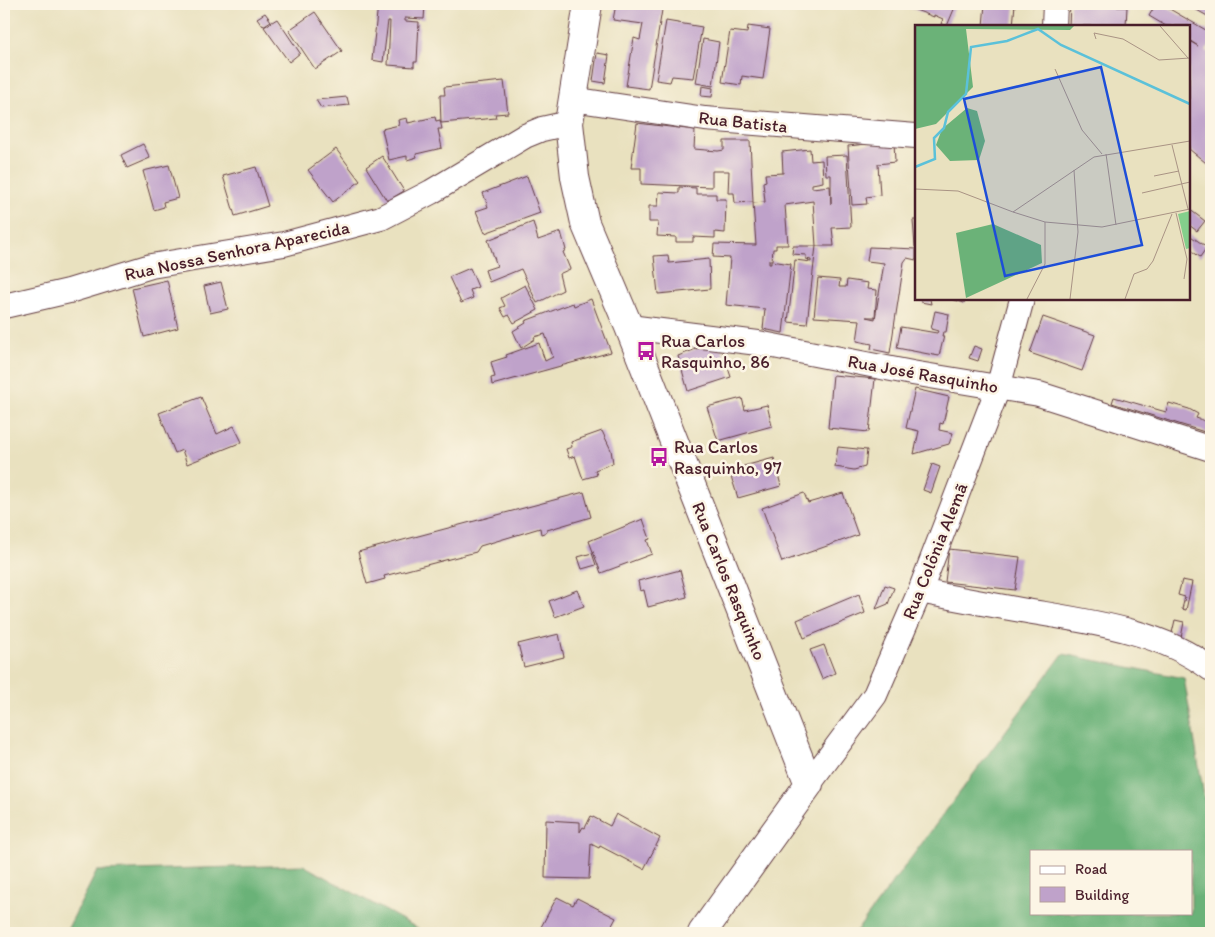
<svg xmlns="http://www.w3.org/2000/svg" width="1215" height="937" font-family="Itim,sans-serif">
<rect width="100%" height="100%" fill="#fcf5e5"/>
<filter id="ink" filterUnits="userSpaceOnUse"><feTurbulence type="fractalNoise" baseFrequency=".02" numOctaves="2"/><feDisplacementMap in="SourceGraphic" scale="10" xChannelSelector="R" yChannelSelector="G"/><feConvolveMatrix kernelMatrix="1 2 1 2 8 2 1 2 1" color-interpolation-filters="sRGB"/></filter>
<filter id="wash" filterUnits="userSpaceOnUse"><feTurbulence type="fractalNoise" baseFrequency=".0096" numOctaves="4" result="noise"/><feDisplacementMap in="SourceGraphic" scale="20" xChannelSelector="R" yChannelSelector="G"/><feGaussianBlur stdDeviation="1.12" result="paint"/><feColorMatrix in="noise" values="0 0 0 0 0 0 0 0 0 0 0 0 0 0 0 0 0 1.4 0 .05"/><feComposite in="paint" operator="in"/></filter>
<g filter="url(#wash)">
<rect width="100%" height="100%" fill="#e9e1bf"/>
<!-- forest -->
<path fill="#6bb278" stroke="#5a6852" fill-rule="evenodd" d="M 1063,654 L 1184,678 L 1211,838 L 1211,933 L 855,933 ZM 1031,851 L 1191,851 L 1191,913 L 1031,913 Z
M 303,865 L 419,929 L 418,933 L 69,933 L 67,930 L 97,871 Z"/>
<g id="blocks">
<!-- building -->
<path fill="#bfa2ca" d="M 378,4 L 425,5 L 424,19 L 405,18 L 405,21 L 419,22 L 417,62 L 414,62 L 414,67 L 388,65 L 390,21 L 388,21 L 383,62 L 372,60 Z
M 616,4 L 663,4 L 649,89 L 626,86 L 634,38 L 640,40 L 643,24 L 613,20 Z
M 900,4 L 945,4 L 955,7 L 947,26 L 941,24 L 943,19 L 934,15 L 934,17 Z
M 985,4 L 1015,4 L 1013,26 L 983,26 Z
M 1070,4 L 1117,4 L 1117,7 L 1127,7 L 1126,26 L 1069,26 Z
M 1156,4 L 1161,4 L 1211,33 L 1211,44 L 1206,51 L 1211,54 L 1211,167 L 1189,149 L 1189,41 L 1198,46 L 1189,40 L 1189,26 L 1166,26 L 1149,16 Z
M 1186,4 L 1211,4 L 1211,18 Z
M 315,12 L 342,51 L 315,69 L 289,30 Z
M 265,13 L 271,21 L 263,26 L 257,18 Z
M 277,19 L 300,53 L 289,62 L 264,27 Z
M 666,21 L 702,27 L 693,78 L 672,76 L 670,82 L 656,80 Z
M 748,26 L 770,29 L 763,79 L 742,76 L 741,85 L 722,82 L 730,31 L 747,33 Z
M 703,39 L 719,42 L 713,86 L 696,83 Z
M 597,53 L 609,55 L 605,83 L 593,81 Z
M 504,81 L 508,113 L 495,114 L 496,118 L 441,123 L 440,95 L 445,95 L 444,87 Z
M 702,86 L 713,88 L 712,97 L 701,96 Z
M 347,97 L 349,105 L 321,108 L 316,100 Z
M 435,117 L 436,121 L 440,120 L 442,129 L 438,129 L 442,148 L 416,154 L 417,157 L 407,160 L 407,156 L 389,160 L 382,129 L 399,125 L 398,120 L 407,118 L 408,123 Z
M 637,123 L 695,130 L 694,149 L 718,151 L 724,150 L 724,141 L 750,141 L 753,202 L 735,203 L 734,193 L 728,193 L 729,171 L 712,171 L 712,187 L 641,184 L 641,168 L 631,168 Z
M 894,141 L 895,162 L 878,164 L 880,195 L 866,197 L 867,204 L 852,205 L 848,146 Z
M 143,144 L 150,158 L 127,168 L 121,155 Z
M 336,149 L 360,181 L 333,202 L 308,170 Z
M 810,149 L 811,161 L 822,160 L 823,182 L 812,184 L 812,188 L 830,186 L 831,204 L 831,175 L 826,175 L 825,156 L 847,155 L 851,227 L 832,228 L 834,246 L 816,246 L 807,324 L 788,322 L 795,260 L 811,262 L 811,260 L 806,259 L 806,255 L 792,254 L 793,246 L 816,246 L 813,201 L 785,205 L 788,245 L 776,245 L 776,249 L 773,249 L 772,260 L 769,260 L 769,264 L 771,264 L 771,261 L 791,264 L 783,333 L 763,329 L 765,309 L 726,305 L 730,258 L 713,257 L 714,244 L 756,245 L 753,203 L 765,202 L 763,182 L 766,181 L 765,174 L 783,173 L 782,152 Z
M 382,156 L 404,191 L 387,201 L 366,167 Z
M 169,165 L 178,198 L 163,202 L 164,207 L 154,210 L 143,171 Z
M 256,167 L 268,206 L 235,216 L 223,176 Z
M 527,176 L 540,213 L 485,233 L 476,211 L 488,207 L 483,193 Z
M 679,187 L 696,188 L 696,194 L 716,194 L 716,199 L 726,199 L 725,233 L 715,232 L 715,238 L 693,237 L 693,242 L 676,242 L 676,237 L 657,236 L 658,222 L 649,222 L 649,206 L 658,206 L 659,192 L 679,193 Z
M 1189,209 L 1205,221 L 1197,231 L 1189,225 Z
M 913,220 L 916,220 L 916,247 L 915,247 Z
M 533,222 L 538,240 L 561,232 L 566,250 L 563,252 L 570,269 L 559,274 L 563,290 L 537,303 L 521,269 L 489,282 L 485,270 L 497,266 L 488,240 Z
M 1189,235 L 1207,247 L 1200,257 L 1189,249 Z
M 869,247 L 916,249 L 916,260 L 907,258 L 904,262 L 890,353 L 871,349 L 872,344 L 857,341 L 860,320 L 814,317 L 818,278 L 840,280 L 839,287 L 846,287 L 847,280 L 868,283 L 867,289 L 877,290 L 875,317 L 866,317 L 875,319 L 884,263 L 867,261 Z
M 668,255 L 669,263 L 709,259 L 710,289 L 658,294 L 654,256 Z
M 470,268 L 478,287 L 470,290 L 473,298 L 461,303 L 449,277 Z
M 167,280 L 178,328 L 144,337 L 132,288 Z
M 221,282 L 228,309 L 210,313 L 204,286 Z
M 525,285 L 538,310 L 514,323 L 509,315 L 505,317 L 500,308 L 505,306 L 501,298 Z
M 591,299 L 611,352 L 492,385 L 491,378 L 495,377 L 491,362 L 507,357 L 506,355 L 539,343 L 545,361 L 553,357 L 545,334 L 534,337 L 535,339 L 521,348 L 513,331 L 526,323 L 525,321 L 573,303 L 574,306 Z
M 921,299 L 930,299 L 931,304 L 921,302 Z
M 952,299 L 965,299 L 964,303 Z
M 935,311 L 949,314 L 946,332 L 943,332 L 942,336 L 944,336 L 939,356 L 897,348 L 901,327 L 937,333 L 938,331 L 931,329 Z
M 1043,317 L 1095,335 L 1082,371 L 1030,353 Z
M 719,340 L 731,377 L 688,391 L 678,356 Z
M 974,346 L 982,349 L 978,361 L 969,358 Z
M 833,375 L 875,379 L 869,432 L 828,428 Z
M 915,389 L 949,397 L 943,424 L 940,423 L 939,430 L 953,433 L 949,444 L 914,454 L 919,431 L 906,428 Z
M 201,397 L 217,434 L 234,426 L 242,442 L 187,464 L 182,450 L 175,453 L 159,413 Z
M 1114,397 L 1166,412 L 1169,403 L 1189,409 L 1198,414 L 1196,418 L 1211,423 L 1211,434 L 1112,403 Z
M 742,398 L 745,410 L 767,405 L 772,426 L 718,441 L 707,407 Z
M 602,431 L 611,450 L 613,463 L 595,470 L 597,475 L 583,479 L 575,456 L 569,458 L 566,449 L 572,447 L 571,442 Z
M 838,447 L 867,450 L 865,467 L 854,470 L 835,467 Z
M 774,458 L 781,486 L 738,498 L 729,470 Z
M 932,464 L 940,467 L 931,493 L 923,490 Z
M 584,492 L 591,517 L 547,530 L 547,532 L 541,534 L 540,528 L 480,546 L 476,552 L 384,576 L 385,579 L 367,584 L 358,552 Z
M 804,493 L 808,503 L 843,493 L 858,535 L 782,562 L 762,508 Z
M 643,519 L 650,539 L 647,540 L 652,554 L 601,573 L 589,541 Z
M 949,549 L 1020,557 L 1015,590 L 945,582 Z
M 592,553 L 596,565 L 582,569 L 578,557 Z
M 680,570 L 687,597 L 648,607 L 644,590 L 640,591 L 638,581 Z
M 1182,580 L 1192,582 L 1186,610 L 1182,609 L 1185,597 L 1178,595 Z
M 885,585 L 894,588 L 888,604 L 876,609 Z
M 577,590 L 584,606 L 555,617 L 549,601 Z
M 859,594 L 865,613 L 804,638 L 797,620 Z
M 1175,620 L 1184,622 L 1181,638 L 1172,633 Z
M 559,634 L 564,657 L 524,667 L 518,644 Z
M 824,645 L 835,673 L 822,679 L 810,650 Z
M 616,814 L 660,838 L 644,869 L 600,846 L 599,848 L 591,844 L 589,879 L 545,878 L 546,820 L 580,822 L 580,832 L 583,827 L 585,828 L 591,816 L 610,826 Z
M 557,897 L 573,905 L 577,898 L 616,918 L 608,933 L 572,933 L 565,929 L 563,933 L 552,933 L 541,927 Z"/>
</g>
</g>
<g filter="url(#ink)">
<use href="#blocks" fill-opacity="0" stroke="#623c41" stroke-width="1"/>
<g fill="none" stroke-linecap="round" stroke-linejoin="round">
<!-- minor casing -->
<g stroke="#623c41" stroke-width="26">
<path id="minor" d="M 1054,26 L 1055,4
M 572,99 L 705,119 L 916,136
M 4,306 L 69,291 L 151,266 L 284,244 L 381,218 L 431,192 L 525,136 L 542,129 L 569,123
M 629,327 L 758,343 L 912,373 L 1039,394 L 1211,449
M 920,591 C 953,598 987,604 1021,610 C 1084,621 1159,629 1211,669
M 809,784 L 875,695 L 920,591 L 998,388 L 1022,299"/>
</g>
<!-- major casing -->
<g stroke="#623c41" stroke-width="30">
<path id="major" d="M 588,4 L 569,123 L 575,177 L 585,223 L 629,327 L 809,784 L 702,933"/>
</g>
<!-- minor -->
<use href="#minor" stroke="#fff" stroke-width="24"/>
<!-- major -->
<use href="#major" stroke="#fff" stroke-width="28"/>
</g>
</g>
<!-- icons -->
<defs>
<g id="bus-bare" transform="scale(1.5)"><path d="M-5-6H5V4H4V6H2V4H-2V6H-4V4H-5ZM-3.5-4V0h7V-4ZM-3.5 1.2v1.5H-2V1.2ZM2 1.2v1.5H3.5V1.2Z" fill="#b5179e" stroke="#fcf5e5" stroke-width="2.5" paint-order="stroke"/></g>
</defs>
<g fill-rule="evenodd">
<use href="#bus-bare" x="646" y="351"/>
<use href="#bus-bare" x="659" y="457"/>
</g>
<g text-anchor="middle" stroke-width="5" stroke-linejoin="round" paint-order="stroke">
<!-- street labels -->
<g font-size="18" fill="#4a1f2b" stroke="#fcf5e5">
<text transform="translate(743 122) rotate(6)" y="6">Rua Batista</text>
<text transform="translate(237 251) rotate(-12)" y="6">Rua Nossa Senhora Aparecida</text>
<text transform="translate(923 374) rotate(10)" y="6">Rua José Rasquinho</text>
<text transform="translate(935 551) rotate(-68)" y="6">Rua Colônia Alemã</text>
<text transform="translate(729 581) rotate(68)" y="6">Rua Carlos Rasquinho</text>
</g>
<!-- poi labels -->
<g font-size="18" fill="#4a1f2b" stroke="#fcf5e5" text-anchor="start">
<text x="661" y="347">Rua Carlos<tspan x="661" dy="21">Rasquinho, 86</tspan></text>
<text x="674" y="453">Rua Carlos<tspan x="674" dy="21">Rasquinho, 97</tspan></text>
</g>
</g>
<!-- overview -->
<g transform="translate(915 25)">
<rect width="275" height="275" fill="#e9e1bf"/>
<path d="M 275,186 L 275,223 L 271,224 L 263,189 Z" fill="#84cf8c"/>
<path d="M 0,1 L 159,1 L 155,5 L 51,4 L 58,62 L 21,99 L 0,104 ZM 52,83 L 62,86 L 70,116 L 64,135 L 35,136 L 21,120 L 27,104 ZM 78,199 L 126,220 L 127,238 L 51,273 L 41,208 Z" fill="#6bb278"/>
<path fill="none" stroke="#5bc1d9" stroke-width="2.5" d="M 0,142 L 20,134 L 19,113 L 29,103 L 33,87 L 51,69 L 56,22 L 92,16 L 123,4 L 146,20 L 275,79"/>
<path fill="none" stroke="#a99384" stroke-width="1" d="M 245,1 L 273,33M 181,14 L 179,8 L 208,14 L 244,35 L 275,33M 140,44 L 167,105 L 187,129M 257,120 L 273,184M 191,129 L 201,200M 239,151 L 264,146M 0,164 L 43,166 L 98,187 L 179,132 L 275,116M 227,168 L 275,157M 98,187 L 130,197 L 187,202 L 275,184M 261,188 L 272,234 L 269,254M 112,274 L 130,239 L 130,197M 155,274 L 163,207 L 159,145M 210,274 L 219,249 L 232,244 L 238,236 L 257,189"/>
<path fill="#1d4ed8" fill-opacity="0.15" stroke="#1d4ed8" stroke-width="2.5" d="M 186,42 L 227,220 L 90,251 L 49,74 Z"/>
<rect width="275" height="275" fill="none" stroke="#4a1f2b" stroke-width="2.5"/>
</g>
<!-- margin -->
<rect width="1215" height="937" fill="none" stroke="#fcf5e5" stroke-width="20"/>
<!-- legend -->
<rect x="1030" y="850" width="162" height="65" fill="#fcf5e5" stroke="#b59f9b"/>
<rect x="1040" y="866" width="25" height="8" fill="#ffffff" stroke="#b59f9b"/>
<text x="1075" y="874" font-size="15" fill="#4a1f2b">Road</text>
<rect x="1040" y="887" width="25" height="15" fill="#bfa2ca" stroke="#b59f9b"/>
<text x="1075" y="900" font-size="15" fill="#4a1f2b">Building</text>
</svg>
